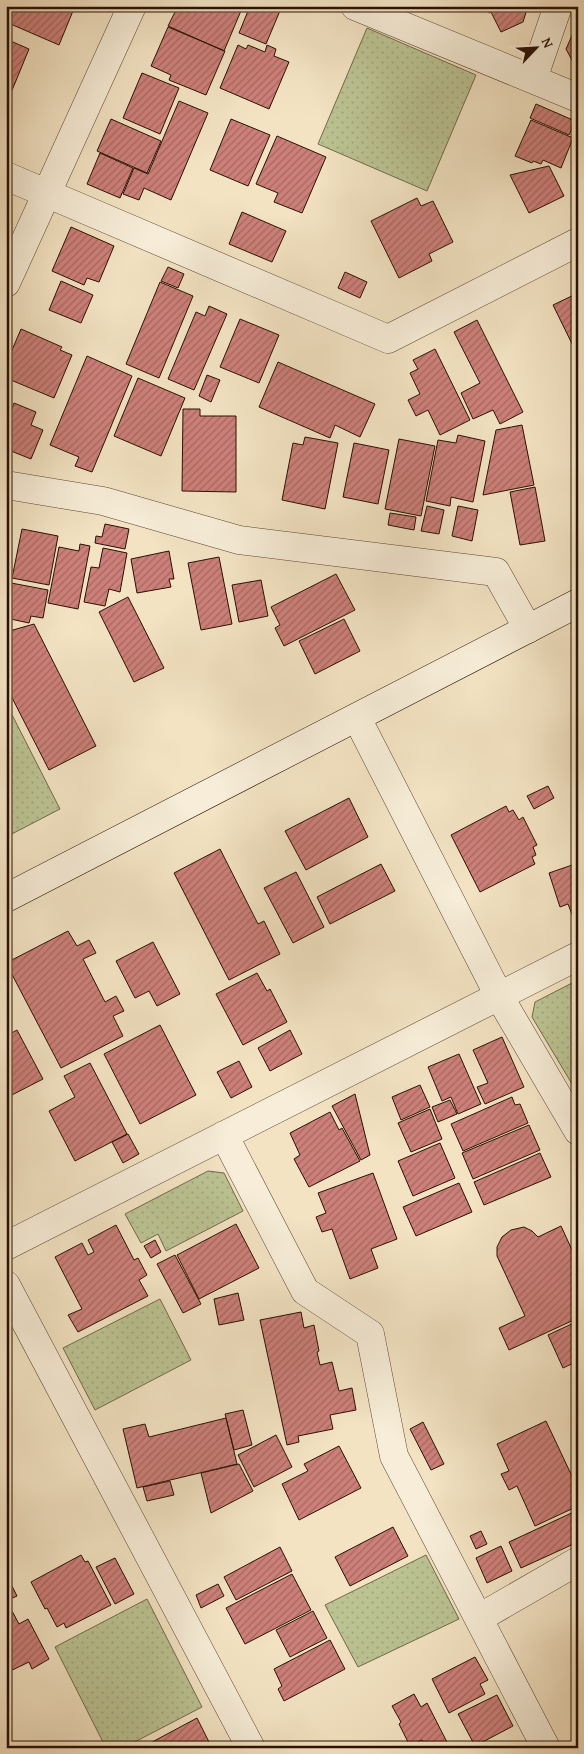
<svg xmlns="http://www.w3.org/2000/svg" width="584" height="1754" font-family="'Gentium Book Plus',serif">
<defs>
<pattern id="green-dots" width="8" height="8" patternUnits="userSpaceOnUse" patternTransform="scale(1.25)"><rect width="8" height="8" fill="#bbc393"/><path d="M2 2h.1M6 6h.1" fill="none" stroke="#a1a67d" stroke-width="1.8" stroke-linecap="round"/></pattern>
<pattern id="building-hatch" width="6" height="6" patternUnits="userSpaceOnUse" patternTransform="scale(1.25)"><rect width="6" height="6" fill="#cd807a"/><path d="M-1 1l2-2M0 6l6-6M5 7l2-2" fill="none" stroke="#a66762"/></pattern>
</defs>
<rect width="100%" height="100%" fill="#f3e3c3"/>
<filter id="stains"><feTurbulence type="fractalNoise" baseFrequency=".004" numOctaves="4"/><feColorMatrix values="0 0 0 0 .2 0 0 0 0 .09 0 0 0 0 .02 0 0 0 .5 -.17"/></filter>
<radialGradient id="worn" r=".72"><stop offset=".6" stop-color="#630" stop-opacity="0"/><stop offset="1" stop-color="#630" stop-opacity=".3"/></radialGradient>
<!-- green -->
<path fill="url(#green-dots)" stroke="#726a4a" d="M 367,28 L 476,75 L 427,191 L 318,144 Z
M 6,703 L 60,809 L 6,837 Z
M 578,980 L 578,1094 L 532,1017 L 535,1002 Z
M 208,1171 L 224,1173 L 243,1211 L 166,1251 L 158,1234 L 141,1243 L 125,1214 Z
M 160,1299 L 191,1360 L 95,1410 L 63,1348 Z
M 426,1555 L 459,1619 L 358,1667 L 325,1605 Z
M 147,1599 L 202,1707 L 123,1748 L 106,1748 L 55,1647 Z"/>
<!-- building -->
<path fill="url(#building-hatch)" stroke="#291002" d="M 6,6 L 75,6 L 59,45 L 6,22 Z
M 167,6 L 243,6 L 224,51 L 168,26 L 175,12 L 166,8 Z
M 250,6 L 282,6 L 266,44 L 239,33 Z
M 486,6 L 528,6 L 523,22 L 501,32 L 491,12 L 489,13 Z
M 578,22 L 578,65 L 574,64 L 566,49 Z
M 168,27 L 225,51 L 206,95 L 169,80 L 171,75 L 151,66 Z
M 6,39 L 29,49 L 6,105 Z
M 238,45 L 246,49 L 248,45 L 265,52 L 267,45 L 276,49 L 274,56 L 289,62 L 269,109 L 220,88 Z
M 142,73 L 179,88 L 160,134 L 123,118 Z
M 179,101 L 208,113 L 171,200 L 144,188 L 139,200 L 123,194 L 134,168 L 148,174 Z
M 536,104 L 575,121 L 569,135 L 530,118 Z
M 111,119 L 161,141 L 147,173 L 97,151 Z
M 231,119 L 270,135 L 248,186 L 210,170 Z
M 531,120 L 573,138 L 561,168 L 543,160 L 541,164 L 533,161 L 532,163 L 515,156 Z
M 277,136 L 326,157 L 302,213 L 274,202 L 278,193 L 256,184 Z
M 578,150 L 578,176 L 572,164 Z
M 100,153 L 133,168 L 120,198 L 87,184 Z
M 549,166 L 564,196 L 529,213 L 510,175 Z
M 417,198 L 421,206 L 433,201 L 453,242 L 429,254 L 432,261 L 399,278 L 371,221 Z
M 242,212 L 286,231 L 272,262 L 229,244 Z
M 71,227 L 114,246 L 99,282 L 87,278 L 84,285 L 52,271 Z
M 168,267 L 184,274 L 178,288 L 161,281 Z
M 345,272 L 367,282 L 360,298 L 338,288 Z
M 61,281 L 93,295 L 81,323 L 49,310 Z
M 160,282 L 193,296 L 159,378 L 126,364 Z
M 578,293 L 578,356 L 553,305 Z
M 209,306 L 227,314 L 194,390 L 168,379 L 196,312 L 205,316 Z
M 240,319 L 279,335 L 259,383 L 220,367 Z
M 477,320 L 523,412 L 500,424 L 493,410 L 473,419 L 461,393 L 480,383 L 454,332 Z
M 21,329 L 62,347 L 60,350 L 72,355 L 54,398 L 6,378 L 6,364 Z
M 435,349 L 470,420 L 440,435 L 428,410 L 416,416 L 408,400 L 420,394 L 410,373 L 418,369 L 413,360 Z
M 87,356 L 132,376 L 92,472 L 75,466 L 79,457 L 50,445 Z
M 278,362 L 375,404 L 360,437 L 335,425 L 330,438 L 259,407 Z
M 207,375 L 220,380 L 211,402 L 199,396 Z
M 138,378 L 185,398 L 161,456 L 114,436 Z
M 14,403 L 36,412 L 31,425 L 43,430 L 31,459 L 6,449 L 6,414 L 9,415 Z
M 183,409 L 200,409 L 200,416 L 236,416 L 236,492 L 182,491 Z
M 522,425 L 534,485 L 483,495 L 496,430 Z
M 458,435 L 485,441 L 473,502 L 451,497 L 450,506 L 426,501 L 438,440 L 456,443 Z
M 305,437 L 338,443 L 325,509 L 282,500 L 293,443 L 303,445 Z
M 399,439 L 435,446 L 421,516 L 385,509 Z
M 354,443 L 389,450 L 378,504 L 343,497 Z
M 535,487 L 545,541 L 520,545 L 510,492 Z
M 427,506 L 444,510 L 439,534 L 421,531 Z
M 458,506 L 478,510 L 472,541 L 452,536 Z
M 390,513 L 416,517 L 414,530 L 388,525 Z
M 105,524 L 129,529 L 125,549 L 95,543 L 96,536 L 102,537 Z
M 22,529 L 58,536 L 49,585 L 12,578 Z
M 80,544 L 90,546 L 78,609 L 48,603 L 59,547 L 79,551 Z
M 103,548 L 127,553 L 120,592 L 109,589 L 105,606 L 84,602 L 91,567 L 99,568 Z
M 169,551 L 174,579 L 169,579 L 171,587 L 137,593 L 131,559 Z
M 219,557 L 232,624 L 201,630 L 188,563 Z
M 336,574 L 355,610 L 284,646 L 275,628 L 280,625 L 271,607 Z
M 261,580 L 268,616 L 239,622 L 232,585 Z
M 6,582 L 48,590 L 43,618 L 31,616 L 29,623 L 6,618 L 8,602 L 6,601 Z
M 128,597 L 164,668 L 134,682 L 99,612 Z
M 344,619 L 360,651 L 315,674 L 299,641 Z
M 34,624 L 96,746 L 49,770 L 6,686 L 6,632 Z
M 548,786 L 554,798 L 534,809 L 527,796 Z
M 349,798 L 368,837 L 306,870 L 285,831 Z
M 506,806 L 509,812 L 513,810 L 519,820 L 523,817 L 537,845 L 533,847 L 536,855 L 532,857 L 535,864 L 480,892 L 451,835 Z
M 220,849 L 258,924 L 264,921 L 280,954 L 229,980 L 174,873 Z
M 578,863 L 578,925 L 576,925 L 568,904 L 560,907 L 549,873 Z
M 381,864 L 395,891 L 330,924 L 317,897 Z
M 296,872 L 324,927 L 293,943 L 264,888 Z
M 68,931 L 77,946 L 89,940 L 96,953 L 83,959 L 105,1002 L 116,996 L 124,1011 L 113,1016 L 123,1036 L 61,1068 L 6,963 Z
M 153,942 L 180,994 L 157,1006 L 149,991 L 135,998 L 116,961 Z
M 257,973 L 267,991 L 270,989 L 287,1022 L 243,1045 L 216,994 Z
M 160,1025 L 196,1095 L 140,1124 L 104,1054 Z
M 17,1030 L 43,1079 L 6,1098 L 6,1036 Z
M 290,1030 L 302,1054 L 270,1071 L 258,1048 Z
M 502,1037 L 524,1087 L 485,1104 L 477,1087 L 488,1083 L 473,1050 Z
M 459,1054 L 481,1104 L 458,1114 L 451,1097 L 442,1101 L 428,1067 Z
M 239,1061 L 252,1087 L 231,1098 L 217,1072 Z
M 90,1063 L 127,1134 L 75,1161 L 49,1111 L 75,1097 L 64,1076 Z
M 420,1085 L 430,1107 L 401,1120 L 392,1097 Z
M 355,1094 L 370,1155 L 361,1160 L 332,1106 Z
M 512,1097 L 515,1105 L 520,1104 L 528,1123 L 463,1151 L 451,1124 Z
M 450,1100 L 457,1114 L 438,1122 L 432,1107 Z
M 430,1109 L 442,1139 L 411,1152 L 398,1123 Z
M 330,1112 L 339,1130 L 342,1128 L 360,1161 L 309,1187 L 294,1159 L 300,1155 L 290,1133 Z
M 529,1125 L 540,1150 L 473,1179 L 462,1153 Z
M 128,1134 L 139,1154 L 123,1163 L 112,1142 Z
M 440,1143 L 455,1178 L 413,1196 L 398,1161 Z
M 540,1153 L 551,1177 L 484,1205 L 474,1182 Z
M 373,1173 L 397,1239 L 371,1249 L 378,1268 L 350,1279 L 332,1229 L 322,1232 L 316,1217 L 326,1213 L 318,1193 Z
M 459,1183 L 472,1212 L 416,1236 L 403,1207 Z
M 236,1224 L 259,1268 L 199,1299 L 177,1255 Z
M 116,1225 L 134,1260 L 138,1258 L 147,1275 L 139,1280 L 148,1296 L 78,1332 L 68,1315 L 82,1309 L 55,1257 L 82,1243 L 88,1255 L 94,1252 L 88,1240 Z
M 561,1226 L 578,1263 L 578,1318 L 509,1350 L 499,1328 L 525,1316 L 497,1256 L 497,1247 L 502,1237 L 511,1230 L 524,1227 L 532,1231 L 538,1237 Z
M 155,1240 L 161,1252 L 151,1258 L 144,1246 Z
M 175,1255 L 201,1304 L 183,1313 L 157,1264 Z
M 238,1293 L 244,1320 L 219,1325 L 214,1299 Z
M 301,1312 L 304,1328 L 314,1325 L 319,1351 L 317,1352 L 320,1365 L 332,1362 L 339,1391 L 352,1388 L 356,1410 L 330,1415 L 333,1429 L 298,1436 L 299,1442 L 287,1445 L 260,1320 Z
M 578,1321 L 578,1361 L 563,1368 L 548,1335 Z
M 243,1410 L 252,1445 L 234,1450 L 225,1414 Z
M 226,1418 L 237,1464 L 137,1488 L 123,1429 L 145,1424 L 149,1437 Z
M 546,1421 L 578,1489 L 578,1506 L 535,1526 L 517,1486 L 509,1490 L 501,1474 L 509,1471 L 497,1444 Z
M 423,1422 L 444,1464 L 431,1470 L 410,1429 Z
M 276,1435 L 292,1467 L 254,1487 L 238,1455 Z
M 339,1446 L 361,1488 L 299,1520 L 282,1484 L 308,1471 L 304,1464 Z
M 239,1464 L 253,1491 L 211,1513 L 201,1473 Z
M 170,1481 L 174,1495 L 147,1501 L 143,1487 Z
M 578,1510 L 578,1542 L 521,1568 L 509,1542 Z
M 393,1527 L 408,1556 L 350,1586 L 335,1557 Z
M 481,1531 L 487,1544 L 476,1549 L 470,1536 Z
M 501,1546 L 512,1571 L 487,1583 L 476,1558 Z
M 280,1547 L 292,1571 L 236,1600 L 224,1577 Z
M 81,1555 L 85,1562 L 88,1561 L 111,1605 L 66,1628 L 64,1623 L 57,1627 L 47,1608 L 45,1609 L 31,1582 Z
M 115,1558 L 134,1594 L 115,1604 L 96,1567 Z
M 6,1574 L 17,1596 L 6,1601 Z
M 292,1574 L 311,1610 L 245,1644 L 226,1608 Z
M 218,1584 L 224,1596 L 201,1608 L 196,1595 Z
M 12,1611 L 19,1624 L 28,1619 L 49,1659 L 32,1669 L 29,1662 L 6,1673 L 6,1614 Z
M 313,1611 L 327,1638 L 290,1657 L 276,1630 Z
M 330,1640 L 345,1669 L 284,1701 L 278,1689 L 282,1686 L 274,1669 Z
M 475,1657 L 488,1680 L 480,1684 L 485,1694 L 449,1713 L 432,1679 Z
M 414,1694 L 421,1707 L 427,1703 L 450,1748 L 426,1748 L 422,1740 L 410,1746 L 399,1724 L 401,1722 L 392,1706 Z
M 497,1695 L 513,1726 L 475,1746 L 458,1714 Z
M 197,1718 L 212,1748 L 141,1748 Z"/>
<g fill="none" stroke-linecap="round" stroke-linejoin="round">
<!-- street casing -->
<g stroke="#5c4532" stroke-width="29">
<path id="street" d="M 355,6 L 578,98
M 533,79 L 558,6
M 6,176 L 388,339 L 578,242
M 6,283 L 132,6
M 6,485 L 103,501 L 239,540 L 496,572 L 528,629
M 357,718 L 499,996 L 578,1131
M 224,1135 L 305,1291 L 370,1334 L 394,1456 L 546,1748
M 6,1246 L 578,956
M 6,1285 L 251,1748
M 479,1618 L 578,1561"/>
</g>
<!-- secondary casing -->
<g stroke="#291002" stroke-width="29">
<path id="secondary" d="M 6,898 L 578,603"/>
</g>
<!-- street -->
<use href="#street" stroke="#f7edd8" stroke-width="28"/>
<!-- secondary -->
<use href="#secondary" stroke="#f7edd8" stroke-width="28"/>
</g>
<!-- margin -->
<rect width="584" height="1754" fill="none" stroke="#f3e3c3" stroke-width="25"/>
<rect x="8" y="8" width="569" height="1739" fill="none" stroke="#291002" stroke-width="2.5"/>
<rect x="12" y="12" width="559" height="1729" fill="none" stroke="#291002"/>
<!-- north arrow -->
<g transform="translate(536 48) rotate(65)" stroke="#f7edd8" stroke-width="4" paint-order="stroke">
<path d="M0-4L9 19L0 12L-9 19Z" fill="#291002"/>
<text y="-8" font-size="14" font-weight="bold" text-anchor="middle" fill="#291002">N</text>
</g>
<rect width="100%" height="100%" filter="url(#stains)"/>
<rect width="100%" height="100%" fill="url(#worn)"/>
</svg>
